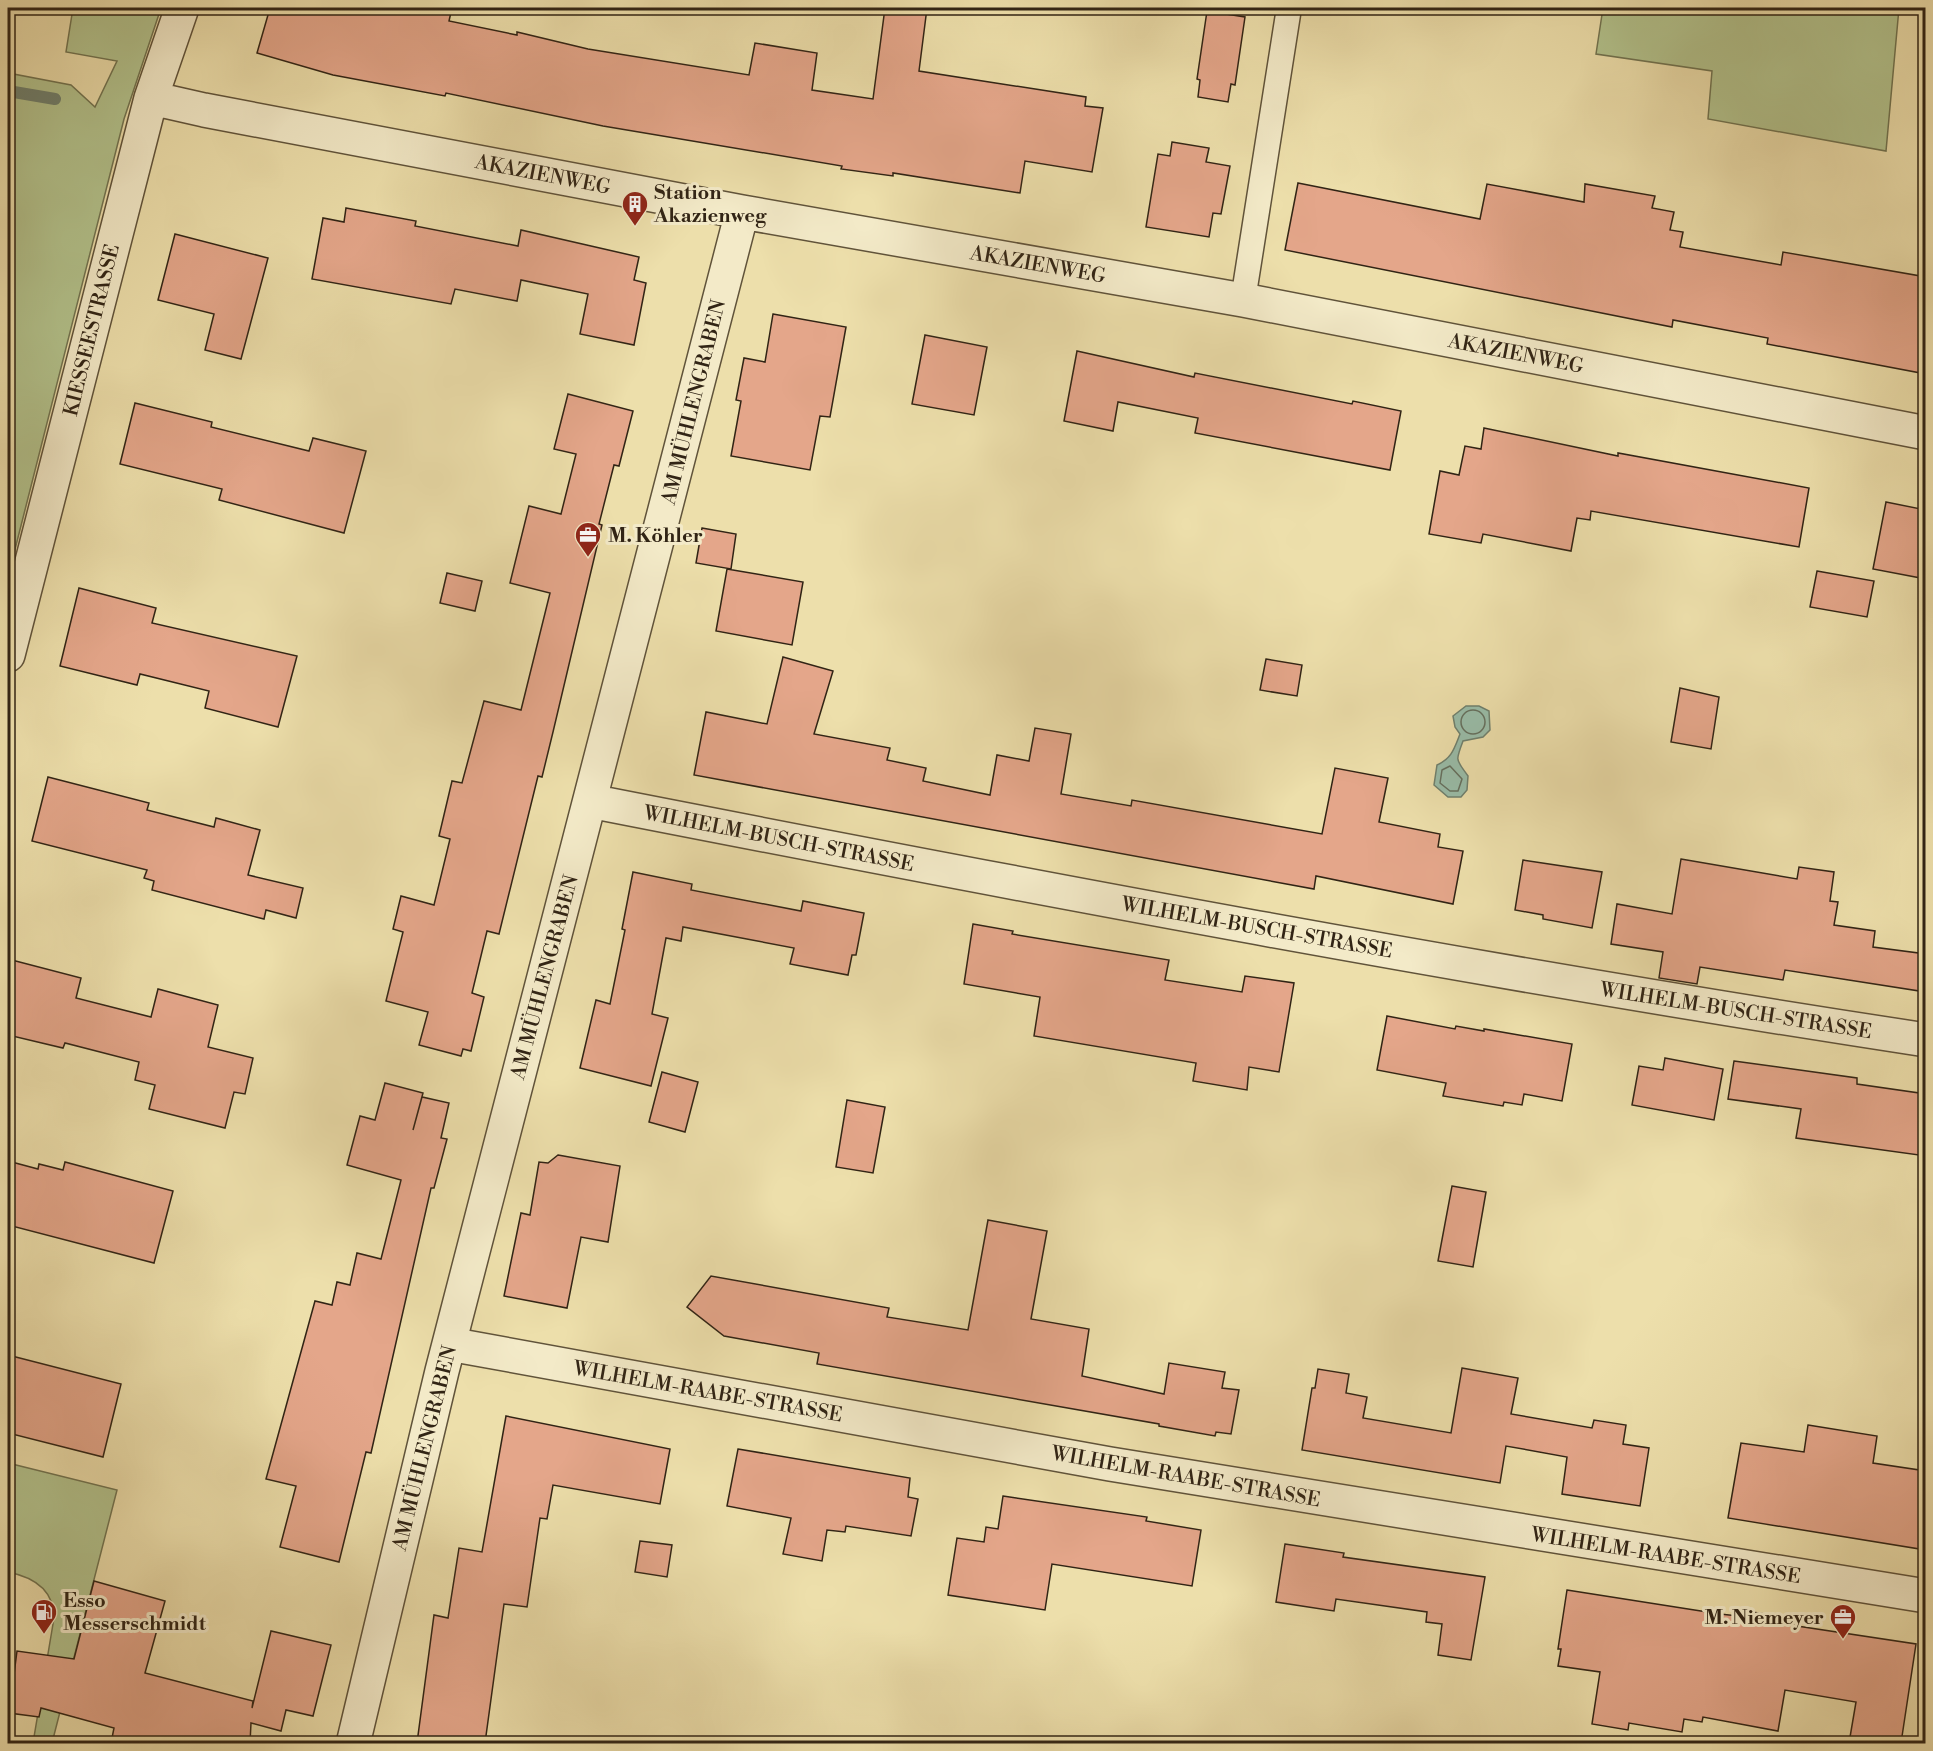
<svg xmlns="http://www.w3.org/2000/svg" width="1933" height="1751" font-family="'Libre Bodoni',serif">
<rect width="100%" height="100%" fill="#eddfab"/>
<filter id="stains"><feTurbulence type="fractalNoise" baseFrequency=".00333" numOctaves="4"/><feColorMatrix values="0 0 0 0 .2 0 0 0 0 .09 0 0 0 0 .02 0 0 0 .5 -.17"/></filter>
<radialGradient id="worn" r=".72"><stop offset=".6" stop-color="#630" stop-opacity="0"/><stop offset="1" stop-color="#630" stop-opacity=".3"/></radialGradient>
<!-- green -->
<path fill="#b3c38d" stroke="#727451" stroke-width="1.5" d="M 73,8 L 161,8 L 124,119 L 8,577 L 8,73 L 71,85 L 95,107 L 117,61 L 66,52 Z
M 1603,8 L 1899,8 L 1886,151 L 1708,119 L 1712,71 L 1596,54 Z
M 8,1463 L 117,1490 L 52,1743 L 33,1743 L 54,1618 C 54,1589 33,1577 8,1572 Z"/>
<!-- water -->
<path fill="#99bda9" stroke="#6f806e" stroke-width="1.5" d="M 1466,706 L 1479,706 L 1489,711 L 1490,730 L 1483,737 L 1463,741 C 1455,762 1456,759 1468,776 L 1467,790 L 1461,797 L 1448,797 L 1434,785 L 1437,765 C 1452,758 1454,749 1460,734 L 1455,727 L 1453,716 Z"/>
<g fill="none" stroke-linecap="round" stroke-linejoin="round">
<!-- shore -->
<path stroke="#65705f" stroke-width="1.5" d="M1461 722a12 12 0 1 1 24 0a12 12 0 1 1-24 0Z
M 1450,766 L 1462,779 L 1458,791 L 1450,791 L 1440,783 L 1442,770 Z"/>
<!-- stream -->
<path stroke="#6f806e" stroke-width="12" d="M 8,91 L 55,99"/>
</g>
<!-- building -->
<path fill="#e4a68a" stroke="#312415" stroke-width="1.5" d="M 270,8 L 452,8 L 449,21 L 517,35 L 517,32 L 588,49 L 749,75 L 755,43 L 817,53 L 812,90 L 873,99 L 885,8 L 927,8 L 919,71 L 1086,97 L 1085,106 L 1103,108 L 1092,172 L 1025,161 L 1020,193 L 893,173 L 893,176 L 841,169 L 842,166 L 603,126 L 446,93 L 445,96 L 333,75 L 257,53 Z
M 1207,11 L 1245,17 L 1235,85 L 1231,84 L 1228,102 L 1198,97 L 1200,80 L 1197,79 Z
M 1172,142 L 1209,148 L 1206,162 L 1230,166 L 1221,214 L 1213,213 L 1209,237 L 1146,227 L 1158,154 L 1170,156 Z
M 1298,183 L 1480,219 L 1487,184 L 1584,202 L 1585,184 L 1655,196 L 1652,208 L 1674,212 L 1670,230 L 1683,232 L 1680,247 L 1781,265 L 1783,252 L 1926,277 L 1926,374 L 1767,344 L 1768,338 L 1673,320 L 1672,327 L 1285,250 Z
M 346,208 L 416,221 L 415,226 L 518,246 L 521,230 L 639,257 L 634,280 L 646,283 L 634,345 L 580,334 L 588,294 L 521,280 L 517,301 L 455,289 L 451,304 L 312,279 L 323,218 L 344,222 Z
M 175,234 L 268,258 L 241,359 L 205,350 L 214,314 L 158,300 Z
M 773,314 L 846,327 L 830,417 L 820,416 L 810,470 L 731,456 L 741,401 L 736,400 L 744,358 L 765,362 Z
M 925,335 L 987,347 L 974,415 L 912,404 Z
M 1077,351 L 1194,377 L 1195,373 L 1352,404 L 1353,401 L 1401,411 L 1390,470 L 1195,433 L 1198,418 L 1118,402 L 1113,431 L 1064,421 Z
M 568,394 L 633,411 L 619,466 L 614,465 L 599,524 L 602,525 L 553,732 L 542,777 L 538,776 L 499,934 L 487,931 L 472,993 L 484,997 L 471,1051 L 463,1049 L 461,1056 L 419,1045 L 428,1012 L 386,1001 L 403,932 L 393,929 L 401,896 L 434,905 L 450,839 L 439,836 L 452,781 L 462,783 L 484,701 L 521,710 L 550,593 L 510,583 L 529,506 L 561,514 L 576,454 L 554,449 Z
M 135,403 L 212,422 L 211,427 L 309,451 L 313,438 L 366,451 L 344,533 L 219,500 L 222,489 L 120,464 Z
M 1484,428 L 1618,456 L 1618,453 L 1809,488 L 1799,547 L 1591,511 L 1590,520 L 1577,518 L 1571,551 L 1483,534 L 1481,543 L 1429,534 L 1440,471 L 1459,475 L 1465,446 L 1481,449 Z
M 1886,502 L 1926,510 L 1926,579 L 1873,569 Z
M 702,528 L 736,534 L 731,569 L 696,563 Z
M 727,569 L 803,582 L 792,645 L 716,631 Z
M 1817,571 L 1874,581 L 1867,617 L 1810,607 Z
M 447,573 L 482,581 L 475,611 L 440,603 Z
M 79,588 L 156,608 L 152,623 L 297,656 L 278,727 L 205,708 L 209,691 L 140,674 L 137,685 L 60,666 Z
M 783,657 L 833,671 L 814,734 L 890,748 L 887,760 L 926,768 L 923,781 L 990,795 L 997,755 L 1029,761 L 1035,728 L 1071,734 L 1061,794 L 1131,806 L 1132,800 L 1322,834 L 1335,768 L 1388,778 L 1379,822 L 1440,834 L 1438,847 L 1463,851 L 1453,904 L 1316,876 L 1314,889 L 694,775 L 706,712 L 767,724 Z
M 1266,659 L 1302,665 L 1297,696 L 1260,690 Z
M 1680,688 L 1719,697 L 1711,749 L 1671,742 Z
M 48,777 L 149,803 L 147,810 L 214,827 L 216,818 L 260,830 L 248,875 L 303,888 L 296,918 L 266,910 L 264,919 L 152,890 L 154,881 L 144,878 L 147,870 L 32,841 Z
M 1681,859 L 1797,879 L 1799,867 L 1834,872 L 1830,901 L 1838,902 L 1834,925 L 1875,931 L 1873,947 L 1926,954 L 1926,992 L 1785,970 L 1783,980 L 1700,967 L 1697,984 L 1659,978 L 1663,952 L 1611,944 L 1617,904 L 1672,914 Z
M 1523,860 L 1602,872 L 1592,928 L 1543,919 L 1543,915 L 1515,910 Z
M 633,872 L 692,884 L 691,890 L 801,911 L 803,901 L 864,913 L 856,955 L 852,955 L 848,975 L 790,964 L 794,948 L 683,927 L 681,941 L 666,938 L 652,1014 L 668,1018 L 651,1086 L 580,1068 L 596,1000 L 610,1004 L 625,930 L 622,929 Z
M 973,924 L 1013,931 L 1012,934 L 1169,960 L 1165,980 L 1242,992 L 1245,976 L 1294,983 L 1279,1072 L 1249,1067 L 1247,1090 L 1193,1081 L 1196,1063 L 1034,1036 L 1040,997 L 964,984 Z
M 8,959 L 81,978 L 76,998 L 151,1017 L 158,989 L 218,1005 L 208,1047 L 253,1058 L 245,1094 L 234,1092 L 225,1128 L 149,1109 L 155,1085 L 135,1080 L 139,1062 L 65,1043 L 63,1048 L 8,1035 Z
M 1387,1016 L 1455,1029 L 1456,1026 L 1484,1031 L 1484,1029 L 1572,1044 L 1562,1101 L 1524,1094 L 1522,1105 L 1504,1102 L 1503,1106 L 1443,1096 L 1446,1083 L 1377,1070 Z
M 1665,1058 L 1723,1069 L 1714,1120 L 1632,1105 L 1639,1066 L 1663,1070 Z
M 1734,1061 L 1857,1078 L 1857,1084 L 1926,1094 L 1926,1156 L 1796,1138 L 1801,1109 L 1728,1099 Z
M 662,1072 L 698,1082 L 685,1132 L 649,1122 Z
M 385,1083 L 423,1093 L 413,1130 L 422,1097 L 449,1103 L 441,1138 L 447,1139 L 434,1188 L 431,1188 L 371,1453 L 366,1452 L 339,1562 L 280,1547 L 296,1486 L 266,1479 L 315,1301 L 332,1305 L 337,1282 L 350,1285 L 357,1253 L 381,1259 L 401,1180 L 347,1165 L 360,1116 L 375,1120 Z
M 847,1100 L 885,1107 L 873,1173 L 836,1167 Z
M 558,1155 L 620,1166 L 608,1242 L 581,1237 L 567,1308 L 504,1296 L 521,1213 L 530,1215 L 539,1162 L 548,1163 Z
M 8,1161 L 38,1169 L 39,1164 L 63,1170 L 65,1162 L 173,1191 L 154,1263 L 8,1225 Z
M 1452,1186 L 1486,1192 L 1473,1267 L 1438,1261 Z
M 988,1220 L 1047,1231 L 1031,1319 L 1089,1329 L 1082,1376 L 1164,1394 L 1169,1363 L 1225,1372 L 1222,1388 L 1239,1390 L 1231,1434 L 1216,1432 L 1215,1436 L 1159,1426 L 1159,1424 L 817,1364 L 819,1353 L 724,1336 L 687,1307 L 711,1276 L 889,1308 L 887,1317 L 968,1330 Z
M 8,1355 L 121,1384 L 103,1457 L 8,1433 Z
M 1462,1368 L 1518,1378 L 1511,1414 L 1592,1428 L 1594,1420 L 1626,1425 L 1623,1444 L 1649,1448 L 1640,1506 L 1562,1494 L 1567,1457 L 1506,1446 L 1500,1483 L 1302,1450 L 1312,1388 L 1315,1388 L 1318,1369 L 1349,1374 L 1346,1393 L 1367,1397 L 1363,1418 L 1451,1433 Z
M 506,1416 L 670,1449 L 660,1504 L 553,1485 L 547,1519 L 540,1518 L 527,1607 L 504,1604 L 485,1743 L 417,1743 L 434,1615 L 448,1618 L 459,1548 L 482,1552 Z
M 1808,1425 L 1877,1436 L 1873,1463 L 1926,1471 L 1926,1550 L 1728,1518 L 1741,1443 L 1804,1452 Z
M 738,1449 L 910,1478 L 908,1497 L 918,1499 L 911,1536 L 846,1526 L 845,1532 L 827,1530 L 822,1561 L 783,1554 L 791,1518 L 727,1506 Z
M 1003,1496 L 1147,1517 L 1146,1521 L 1201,1530 L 1192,1586 L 1052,1564 L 1045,1610 L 948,1595 L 957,1538 L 984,1542 L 986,1527 L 998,1529 Z
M 640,1541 L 672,1545 L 667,1577 L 635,1572 Z
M 1285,1544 L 1344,1553 L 1343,1557 L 1485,1577 L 1471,1660 L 1438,1655 L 1442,1624 L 1426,1622 L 1427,1612 L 1336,1599 L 1334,1611 L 1276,1602 Z
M 94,1581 L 165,1601 L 145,1673 L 253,1701 L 252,1708 L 271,1631 L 331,1645 L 313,1716 L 286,1710 L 281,1731 L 251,1723 L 250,1743 L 111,1743 L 114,1728 L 41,1708 L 39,1717 L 9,1713 L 17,1651 L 74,1659 Z
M 1567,1590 L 1720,1614 L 1738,1616 L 1740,1610 L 1778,1616 L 1797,1626 L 1916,1644 L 1901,1743 L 1849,1743 L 1856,1702 L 1785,1690 L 1778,1731 L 1703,1717 L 1702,1722 L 1684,1719 L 1682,1732 L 1629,1723 L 1628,1730 L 1592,1724 L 1600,1672 L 1558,1666 L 1561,1649 L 1558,1649 Z"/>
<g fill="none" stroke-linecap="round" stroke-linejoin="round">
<!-- service casing -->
<g stroke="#60533a" stroke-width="27">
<path id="service" d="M 1243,300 L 1289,8"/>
</g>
<!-- minor casing -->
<g stroke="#60533a" stroke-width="36">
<path id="minor" d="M 151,98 L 204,110 L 742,212 L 1243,300 L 1926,433
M 8,655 L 151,98 L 182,8
M 590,801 C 1034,888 1479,972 1926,1040
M 449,1344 L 1110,1464 L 1926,1596
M 353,1744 L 442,1371 L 742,212"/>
</g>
<!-- service -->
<use href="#service" stroke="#f3eac8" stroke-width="24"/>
<!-- minor -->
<use href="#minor" stroke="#f3eac8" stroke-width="33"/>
</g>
<!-- icons -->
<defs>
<g id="building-pin" transform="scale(1.35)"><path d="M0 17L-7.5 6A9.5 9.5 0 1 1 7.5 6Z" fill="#8f2418" stroke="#f3eac8"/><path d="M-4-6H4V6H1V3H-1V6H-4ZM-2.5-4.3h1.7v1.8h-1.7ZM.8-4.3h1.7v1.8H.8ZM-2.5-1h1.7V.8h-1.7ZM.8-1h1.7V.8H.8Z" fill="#fff"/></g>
<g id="office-pin" transform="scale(1.35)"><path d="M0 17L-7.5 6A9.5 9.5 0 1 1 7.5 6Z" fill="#8f2418" stroke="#f3eac8"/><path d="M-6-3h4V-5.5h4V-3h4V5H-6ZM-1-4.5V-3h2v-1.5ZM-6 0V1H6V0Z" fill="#fff"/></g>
<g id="fuel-pin" transform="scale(1.35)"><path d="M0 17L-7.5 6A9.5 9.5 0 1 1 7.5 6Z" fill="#8f2418" stroke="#f3eac8"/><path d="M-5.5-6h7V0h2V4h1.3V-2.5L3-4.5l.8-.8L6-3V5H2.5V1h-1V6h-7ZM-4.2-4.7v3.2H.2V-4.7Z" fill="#fff"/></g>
</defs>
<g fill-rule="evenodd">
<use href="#building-pin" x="635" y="204"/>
<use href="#office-pin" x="588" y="535"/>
<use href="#fuel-pin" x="44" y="1612"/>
<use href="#office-pin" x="1843" y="1617"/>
</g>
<g text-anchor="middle" stroke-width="6" stroke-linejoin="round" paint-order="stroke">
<!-- street labels -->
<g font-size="20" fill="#312415" stroke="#f3eac8">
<text transform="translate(543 174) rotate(11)" y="7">AKAZIENWEG</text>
<text transform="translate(1038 264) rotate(10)" y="7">AKAZIENWEG</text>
<text transform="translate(91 330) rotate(-76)" y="7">KIESSEESTRASSE</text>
<text transform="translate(1516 353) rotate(11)" y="7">AKAZIENWEG</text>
<text transform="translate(693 402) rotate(-76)" y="7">AM MÜHLENGRABEN</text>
<text transform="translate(779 838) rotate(11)" y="7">WILHELM-BUSCH-STRASSE</text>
<text transform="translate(1257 927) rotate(10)" y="7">WILHELM-BUSCH-STRASSE</text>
<text transform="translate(544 977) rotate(-75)" y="7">AM MÜHLENGRABEN</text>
<text transform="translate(1736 1010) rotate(9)" y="7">WILHELM-BUSCH-STRASSE</text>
<text transform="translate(708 1391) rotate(10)" y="7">WILHELM-RAABE-STRASSE</text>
<text transform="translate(424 1448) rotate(-76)" y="7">AM MÜHLENGRABEN</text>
<text transform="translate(1186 1476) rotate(10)" y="7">WILHELM-RAABE-STRASSE</text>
<text transform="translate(1666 1555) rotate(9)" y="7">WILHELM-RAABE-STRASSE</text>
</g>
<!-- poi labels -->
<g font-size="20" font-weight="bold" fill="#312415" stroke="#f3eac8" text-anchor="start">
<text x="654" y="199">Station<tspan x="654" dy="23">Akazienweg</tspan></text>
<text x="608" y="542">M. Köhler</text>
<text x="63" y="1607">Esso<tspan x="63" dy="23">Messerschmidt</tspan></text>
<text x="1824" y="1624" text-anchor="end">M. Niemeyer</text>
</g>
</g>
<!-- margin -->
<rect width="1933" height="1751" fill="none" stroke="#eddfab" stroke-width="30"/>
<rect x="9" y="9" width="1915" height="1733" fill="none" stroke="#312415" stroke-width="3"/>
<rect x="15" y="15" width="1903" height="1721" fill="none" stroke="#312415" stroke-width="1.5"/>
<rect width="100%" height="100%" filter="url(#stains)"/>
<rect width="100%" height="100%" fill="url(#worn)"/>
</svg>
